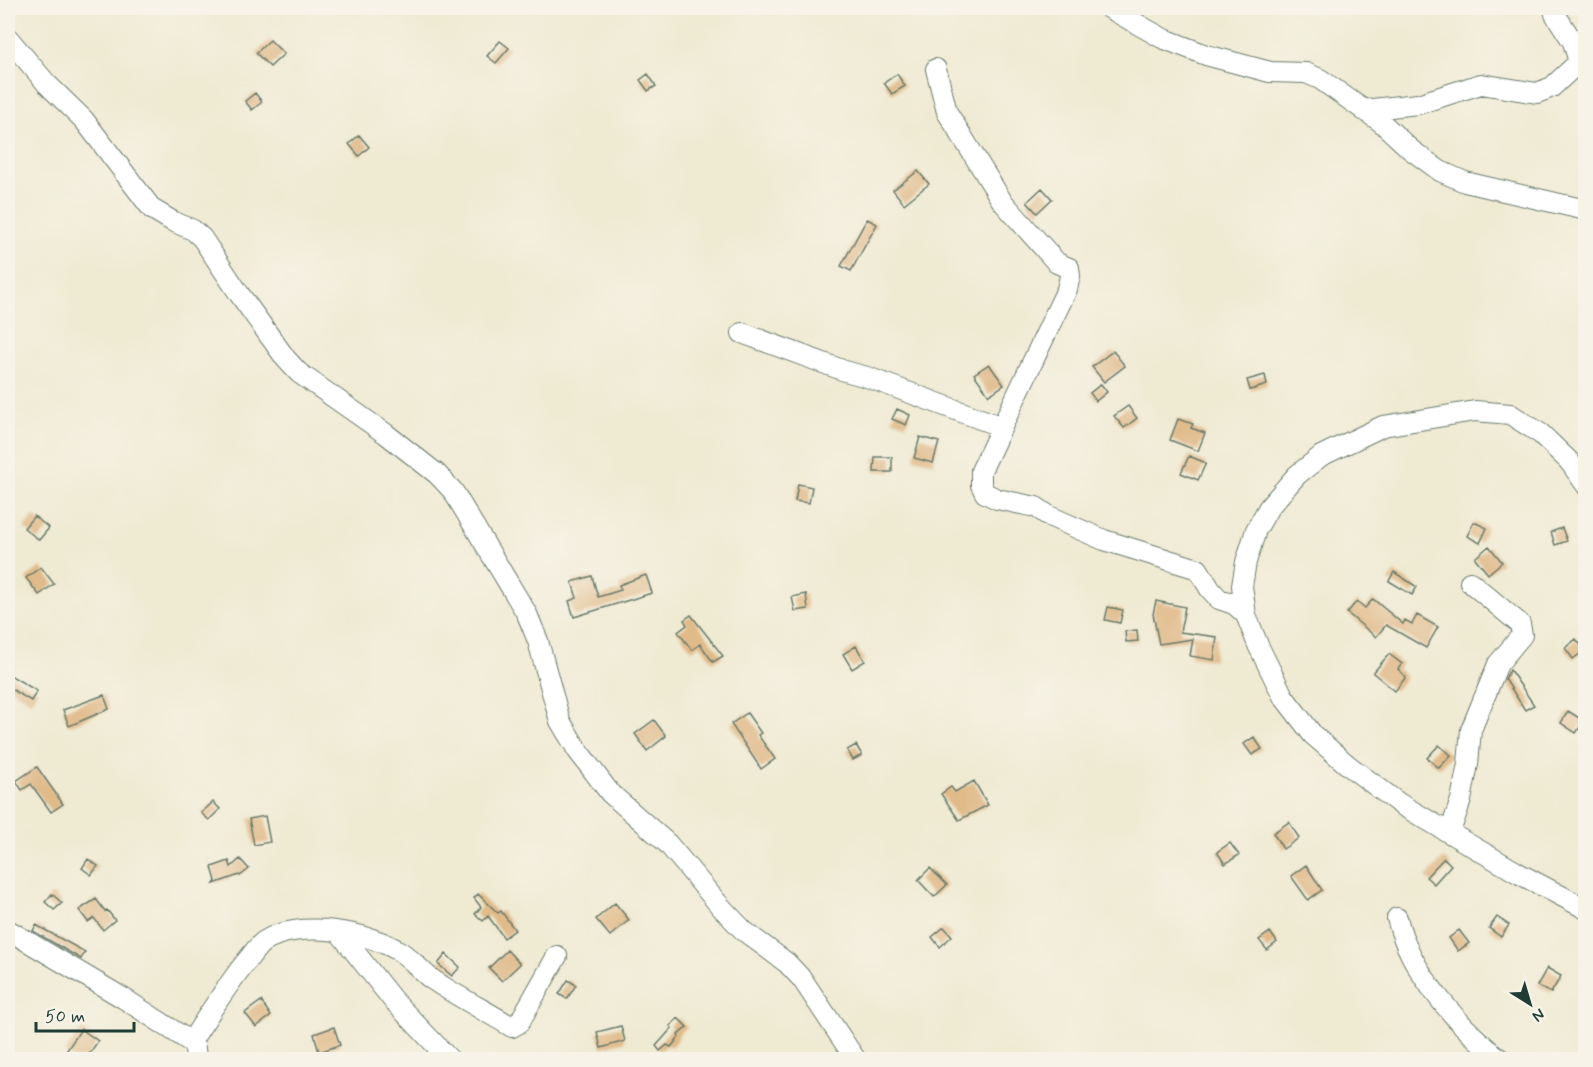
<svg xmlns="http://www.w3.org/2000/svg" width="1593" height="1067" font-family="Mynerve,sans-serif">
<rect width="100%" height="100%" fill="#f7f3e8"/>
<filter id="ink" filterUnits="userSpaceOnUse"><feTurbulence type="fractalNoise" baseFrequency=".0167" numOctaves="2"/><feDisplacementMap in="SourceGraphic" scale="12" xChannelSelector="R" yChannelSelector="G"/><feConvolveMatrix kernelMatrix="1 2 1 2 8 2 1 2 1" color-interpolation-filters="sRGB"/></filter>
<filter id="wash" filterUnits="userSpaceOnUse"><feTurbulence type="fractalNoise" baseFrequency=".008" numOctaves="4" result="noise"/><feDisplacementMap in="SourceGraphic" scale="24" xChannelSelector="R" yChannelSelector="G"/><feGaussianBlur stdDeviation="1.35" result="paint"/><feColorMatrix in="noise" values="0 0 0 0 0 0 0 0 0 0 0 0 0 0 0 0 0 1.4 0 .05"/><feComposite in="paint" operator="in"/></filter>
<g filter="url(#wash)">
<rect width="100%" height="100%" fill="#efead2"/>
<g id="blocks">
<!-- building -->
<path fill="#e0ba89" d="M 270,40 L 284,54 L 270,67 L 256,53 Z
M 500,41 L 509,48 L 496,63 L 487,56 Z
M 648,74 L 656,86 L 648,91 L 640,80 Z
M 897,74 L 905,86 L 892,94 L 884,83 Z
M 255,93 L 262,102 L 252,110 L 245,101 Z
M 359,135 L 369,147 L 359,156 L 349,144 Z
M 918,171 L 929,184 L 904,204 L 893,190 Z
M 1042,188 L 1052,199 L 1037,213 L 1027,202 Z
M 867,219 L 877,224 L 851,271 L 841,266 Z
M 1113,351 L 1125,366 L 1104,382 L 1092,367 Z
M 989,364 L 1004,385 L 989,395 L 974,374 Z
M 1265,375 L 1267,385 L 1250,390 L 1247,380 Z
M 1101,384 L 1107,392 L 1096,401 L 1090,393 Z
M 1128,406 L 1137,418 L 1124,428 L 1114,416 Z
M 897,409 L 910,415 L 906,425 L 892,419 Z
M 1178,419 L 1193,424 L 1191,428 L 1205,433 L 1198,451 L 1170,440 Z
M 920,437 L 939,442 L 933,463 L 914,458 Z
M 1189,456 L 1206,463 L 1198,480 L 1181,473 Z
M 875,457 L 892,457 L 892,472 L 874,472 Z
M 798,484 L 812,487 L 809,503 L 795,501 Z
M 34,516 L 49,528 L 39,540 L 24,528 Z
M 1474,522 L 1487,528 L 1480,543 L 1467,536 Z
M 1562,528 L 1567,541 L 1555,545 L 1551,532 Z
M 1489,546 L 1502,562 L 1488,574 L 1475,558 Z
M 41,567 L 54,584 L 39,595 L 26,578 Z
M 1394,572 L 1417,587 L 1412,595 L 1389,581 Z
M 646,575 L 652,593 L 574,617 L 569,601 L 577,598 L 572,582 L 592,576 L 598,597 L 621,590 L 619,585 Z
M 806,594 L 808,609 L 795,611 L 792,597 Z
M 1373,599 L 1403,624 L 1405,620 L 1412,624 L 1417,615 L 1438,627 L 1426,648 L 1386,625 L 1376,637 L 1347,613 L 1357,601 L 1365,608 Z
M 1156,601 L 1185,607 L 1180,632 L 1217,637 L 1214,660 L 1190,656 L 1193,639 L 1159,644 L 1153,614 Z
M 1108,607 L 1123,610 L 1120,623 L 1105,620 Z
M 691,615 L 723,656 L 713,662 L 700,644 L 692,650 L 678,632 L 687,625 L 684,620 Z
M 1137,630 L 1138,641 L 1126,642 L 1125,631 Z
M 1576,639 L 1585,650 L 1573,659 L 1565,648 Z
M 856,646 L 865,661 L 852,669 L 843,654 Z
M 1389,654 L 1402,664 L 1398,669 L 1406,677 L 1395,691 L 1373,673 Z
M 1510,670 L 1534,705 L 1525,710 L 1505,679 Z
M 8,674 L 37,691 L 31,701 L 8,687 Z
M 104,695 L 109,709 L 69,726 L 63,710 Z
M 1568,711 L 1584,721 L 1576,733 L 1561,723 Z
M 747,713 L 761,733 L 758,735 L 775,759 L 761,769 L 731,724 Z
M 654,720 L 666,736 L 647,751 L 635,734 Z
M 1254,737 L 1262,749 L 1252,755 L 1244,744 Z
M 856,745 L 862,755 L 853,760 L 847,750 Z
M 1439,745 L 1451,755 L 1439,768 L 1427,758 Z
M 37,767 L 63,804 L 51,812 L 31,784 L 22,790 L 16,781 Z
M 974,781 L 988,805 L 959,820 L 941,794 L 951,787 L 955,792 Z
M 213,802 L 220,809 L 209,820 L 201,813 Z
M 265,816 L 270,842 L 254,845 L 249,819 Z
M 1289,822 L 1299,838 L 1283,849 L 1273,833 Z
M 1230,843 L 1239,855 L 1225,864 L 1217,852 Z
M 1444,858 L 1451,865 L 1434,884 L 1426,877 Z
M 88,859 L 98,866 L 91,875 L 82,868 Z
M 240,859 L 249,869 L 240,876 L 239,875 L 214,884 L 216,881 L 212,867 L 229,861 L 231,867 Z
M 1306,865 L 1322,890 L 1308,900 L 1291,876 Z
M 930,868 L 947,885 L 934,897 L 918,880 Z
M 52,894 L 62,903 L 54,910 L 45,902 Z
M 478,894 L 498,913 L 501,911 L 515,930 L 504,938 L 488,916 L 483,921 L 475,914 L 481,907 L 474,898 Z
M 96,899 L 105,911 L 107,910 L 115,920 L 103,930 L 94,918 L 88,922 L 79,910 Z
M 615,903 L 629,920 L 610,936 L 596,919 Z
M 1497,917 L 1509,925 L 1501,937 L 1489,928 Z
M 36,925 L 85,952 L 81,959 L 33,931 Z
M 944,927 L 952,936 L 940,947 L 932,937 Z
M 1459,930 L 1469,943 L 1458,951 L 1449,938 Z
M 1270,932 L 1277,942 L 1267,950 L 1259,940 Z
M 507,950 L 520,964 L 502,981 L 489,968 Z
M 446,954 L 460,967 L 452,976 L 438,964 Z
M 1547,968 L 1561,976 L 1551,993 L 1537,986 Z
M 568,980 L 576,985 L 567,999 L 559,994 Z
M 261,1001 L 271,1016 L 256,1027 L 245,1013 Z
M 678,1018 L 687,1027 L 678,1035 L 679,1037 L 671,1047 L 667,1045 L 660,1051 L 656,1046 L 672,1028 L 670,1026 Z
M 621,1026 L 625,1041 L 601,1048 L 597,1032 Z
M 334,1027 L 340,1045 L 319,1052 L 314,1034 Z
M 81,1029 L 98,1041 L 86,1059 L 74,1059 L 65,1053 Z"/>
</g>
</g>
<g filter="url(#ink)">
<use href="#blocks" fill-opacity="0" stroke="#687a6b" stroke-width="1.5"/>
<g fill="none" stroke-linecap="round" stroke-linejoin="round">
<!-- minor casing -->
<g stroke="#687a6b" stroke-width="22">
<path id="minor" d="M 1109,8 L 1162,38 L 1206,55 L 1270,72 L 1306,73 L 1320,79 L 1381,122 L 1410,149 L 1440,171 L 1465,182 L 1586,210
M 8,38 L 47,84 L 84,120 L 152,209 L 172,221 L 193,230 L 202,238 L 240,295 L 286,359 L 299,373 L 386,434 L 437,474 L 453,491 L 527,614 L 538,641 L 560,721 L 578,751 L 610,793 L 668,844 L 721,907 L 744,931 L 787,963 L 802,979 L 856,1060
M 936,69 L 947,112 L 1002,201 L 1057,263 L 1069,268 L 1070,276 L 1067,289 L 981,471 L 981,485 L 985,493 L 997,499 L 1036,507 L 1049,516 L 1104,540 L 1198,569 L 1210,589 L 1219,599 L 1234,604 L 1246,615 L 1258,645 L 1283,696 L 1313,735 L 1349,766 L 1400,804 L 1518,873 L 1586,909
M 1363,110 L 1418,104 L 1481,84 L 1537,93 L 1552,87 L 1579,62 L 1573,42 L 1555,14 L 1554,8
M 742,333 L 845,371 L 867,377 L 1002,427
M 1246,615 L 1242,586 L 1246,562 L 1256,530 L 1269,507 L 1297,475 L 1321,456 L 1383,426 L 1475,411 L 1510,414 L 1541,434 L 1569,461 L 1586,485
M 1450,832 L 1461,800 L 1468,764 L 1471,730 L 1498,664 L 1522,635 L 1520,624 L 1470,582
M 1397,918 C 1410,972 1458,1026 1501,1060
M 8,930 L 123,998 L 191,1042 L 195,1048 L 196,1060
M 339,932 L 392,999 L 450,1060
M 191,1042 C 208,1015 225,988 245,963 C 251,956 256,948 263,942 C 296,919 370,931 402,953 C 414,961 422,973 433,980 C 458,997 486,1011 512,1027 L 519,1023 L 557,956"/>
</g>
<!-- minor -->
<use href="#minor" stroke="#fff" stroke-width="20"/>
</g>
</g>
<!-- margin -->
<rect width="1593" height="1067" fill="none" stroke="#f7f3e8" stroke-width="30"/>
<!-- north arrow -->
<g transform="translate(1530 1004) rotate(143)" stroke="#f7f3e8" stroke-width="4.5" paint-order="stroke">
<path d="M0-4.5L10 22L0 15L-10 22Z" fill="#1f3d34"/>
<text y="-9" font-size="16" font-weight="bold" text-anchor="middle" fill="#1f3d34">N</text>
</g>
<!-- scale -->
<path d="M36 1022v9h98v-9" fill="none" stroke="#1f3d34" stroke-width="3"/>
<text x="45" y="1022" font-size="18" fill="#1f3d34" stroke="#f7f3e8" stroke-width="4.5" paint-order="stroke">50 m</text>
</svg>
